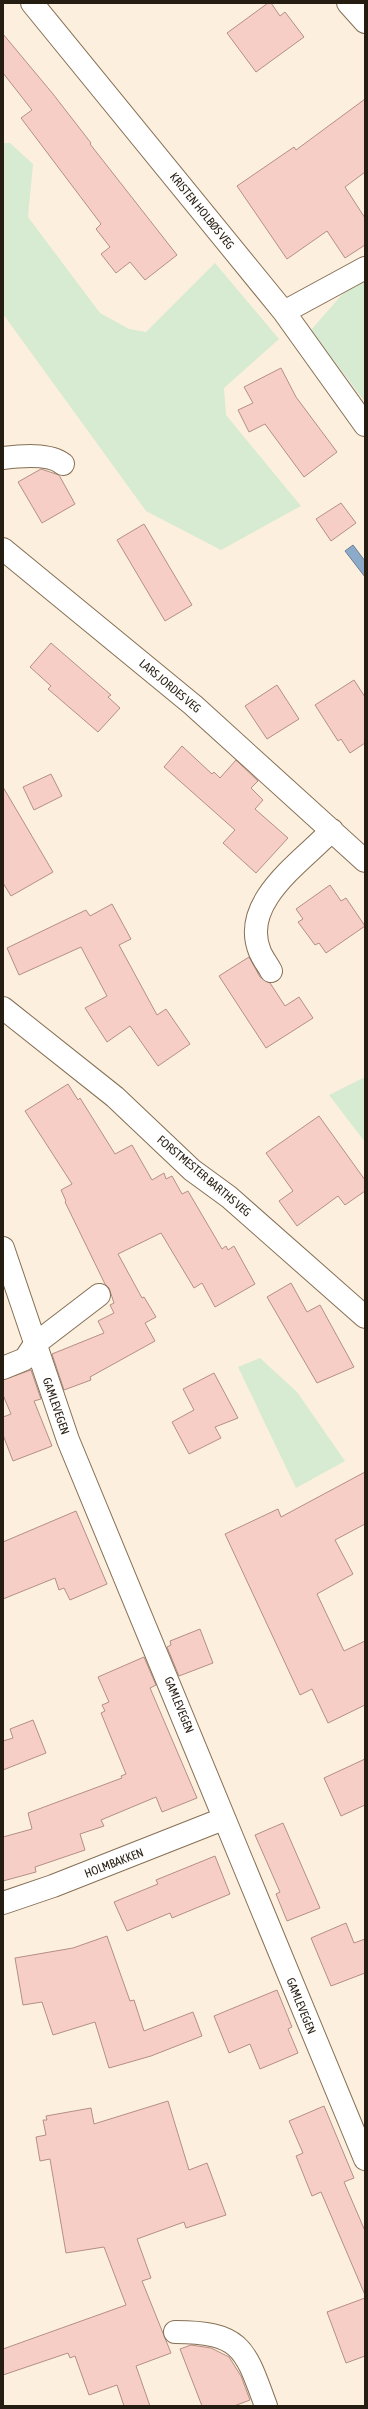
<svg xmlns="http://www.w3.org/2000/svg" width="368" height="2409" font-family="'Asap Condensed',sans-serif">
<rect width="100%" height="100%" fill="#fdefdd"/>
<!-- green -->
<path fill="#d6ebd1" d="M 3,143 L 10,143 L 33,164 L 28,217 L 100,313 L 129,329 L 146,332 L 215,263 L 279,339 L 224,388 L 226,415 L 301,506 L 221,550 L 146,511 L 3,314 Z
M 365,281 L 365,402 L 311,330 L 346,290 Z
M 365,1077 L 365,1142 L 329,1095 Z
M 260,1358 L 297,1392 L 345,1461 L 296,1488 L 238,1367 Z"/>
<!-- water -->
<path fill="#8caac9" stroke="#6d8092" d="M 353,545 L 365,561 L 365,577 L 345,551 Z"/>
<!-- building -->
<path fill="#f6cec5" stroke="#b48f86" d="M 268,3 L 271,3 L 280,16 L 285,12 L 304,37 L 256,72 L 227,33 Z
M 3,34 L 53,94 L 91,143 L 90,144 L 177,255 L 145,280 L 130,262 L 116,273 L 101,254 L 110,247 L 96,229 L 101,224 L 21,118 L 32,110 L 3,73 Z
M 365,99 L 365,172 L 345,187 L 365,218 L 365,245 L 345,258 L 327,231 L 287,259 L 237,186 L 294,147 L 296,150 Z
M 281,368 L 296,397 L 337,452 L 304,477 L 265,424 L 249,432 L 238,410 L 253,403 L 244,387 Z
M 41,469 L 59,475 L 75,504 L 42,523 L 18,482 Z
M 341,503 L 356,523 L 331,541 L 316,519 Z
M 144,524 L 192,605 L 165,621 L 117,540 Z
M 51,643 L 111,695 L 108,697 L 120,708 L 98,732 L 48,689 L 51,686 L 30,667 Z
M 354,680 L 365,697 L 365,743 L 350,753 L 341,739 L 338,741 L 315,705 Z
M 277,685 L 299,719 L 267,739 L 245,706 Z
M 182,746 L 212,774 L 214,772 L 220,778 L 236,760 L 258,781 L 251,788 L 263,800 L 255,809 L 288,838 L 256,873 L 223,843 L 235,830 L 164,767 Z
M 51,774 L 62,796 L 34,810 L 23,787 Z
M 3,787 L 53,872 L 11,896 L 3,883 Z
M 330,885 L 341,901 L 346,898 L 365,926 L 326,953 L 319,943 L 315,945 L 298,922 L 303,919 L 296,909 Z
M 112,904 L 131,939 L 119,945 L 157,1015 L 166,1009 L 190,1044 L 158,1066 L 130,1026 L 107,1042 L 85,1008 L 107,996 L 81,947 L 19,975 L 7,948 L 86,910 L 90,916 Z
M 249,957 L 260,977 L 270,983 L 285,1006 L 299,997 L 313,1018 L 266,1048 L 219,976 Z
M 68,1084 L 78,1100 L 80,1098 L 115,1154 L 132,1145 L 152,1180 L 164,1173 L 166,1179 L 172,1176 L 182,1194 L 188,1191 L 222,1249 L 226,1246 L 228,1250 L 234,1246 L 255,1284 L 215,1307 L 202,1283 L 194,1288 L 161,1233 L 118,1254 L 142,1298 L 144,1297 L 156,1317 L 145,1323 L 155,1341 L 90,1377 L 91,1380 L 64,1390 L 52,1354 L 104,1333 L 98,1321 L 114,1313 L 110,1305 L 114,1303 L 109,1288 L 105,1284 L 65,1202 L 66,1201 L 61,1190 L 72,1184 L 25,1111 Z
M 319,1116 L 365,1180 L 365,1191 L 345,1205 L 338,1196 L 297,1226 L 279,1201 L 293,1191 L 266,1153 Z
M 291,1283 L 307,1312 L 320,1305 L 354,1367 L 317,1383 L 267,1297 Z
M 31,1370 L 41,1399 L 34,1401 L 52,1446 L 13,1461 L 3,1435 L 3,1417 L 11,1414 L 3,1395 L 3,1380 Z
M 214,1373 L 238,1418 L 215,1427 L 221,1438 L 189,1454 L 172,1422 L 194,1410 L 183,1389 Z
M 365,1472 L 365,1524 L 335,1540 L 353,1574 L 317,1594 L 344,1651 L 365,1641 L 365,1705 L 328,1723 L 312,1689 L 300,1695 L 225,1534 L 278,1509 L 281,1517 Z
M 76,1511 L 107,1584 L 70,1600 L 64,1588 L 59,1590 L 55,1578 L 3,1599 L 3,1542 Z
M 200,1629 L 213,1663 L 179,1676 L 167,1647 L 171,1645 L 170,1641 Z
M 144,1657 L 156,1685 L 150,1688 L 197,1798 L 162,1812 L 156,1797 L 101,1820 L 104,1826 L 80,1834 L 85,1850 L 35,1867 L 36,1872 L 3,1881 L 3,1837 L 32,1829 L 28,1813 L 122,1778 L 121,1776 L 126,1774 L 101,1713 L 105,1711 L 102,1705 L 109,1702 L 98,1677 Z
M 33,1720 L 46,1753 L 3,1770 L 3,1741 L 13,1738 L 10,1729 Z
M 365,1759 L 365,1805 L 341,1816 L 324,1778 Z
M 283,1823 L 320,1908 L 287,1921 L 276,1894 L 280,1892 L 255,1835 Z
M 215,1856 L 230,1894 L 172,1918 L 170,1913 L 127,1931 L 114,1902 L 158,1884 L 156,1880 Z
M 346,1923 L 354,1943 L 365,1939 L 365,1973 L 331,1986 L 311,1938 Z
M 107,1936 L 130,2001 L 134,2000 L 144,2031 L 193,2012 L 202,2036 L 151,2056 L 109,2068 L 95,2022 L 53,2035 L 42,2002 L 23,2005 L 15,1958 L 73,1948 Z
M 277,1990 L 292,2027 L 288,2029 L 298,2053 L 260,2069 L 250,2044 L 229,2053 L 214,2016 Z
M 168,2101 L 189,2170 L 207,2163 L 226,2215 L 186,2228 L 184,2222 L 137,2239 L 151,2278 L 142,2281 L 171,2353 L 136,2366 L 150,2406 L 124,2406 L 117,2385 L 89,2395 L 75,2356 L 70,2358 L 68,2353 L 3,2375 L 3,2349 L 126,2305 L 104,2247 L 66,2253 L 50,2159 L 40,2161 L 36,2137 L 46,2135 L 43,2120 L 47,2120 L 46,2116 L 91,2108 L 94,2124 Z
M 324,2106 L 354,2178 L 344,2182 L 365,2231 L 365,2295 L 321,2192 L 312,2196 L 296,2156 L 303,2153 L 289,2121 Z
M 365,2298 L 365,2356 L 346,2363 L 327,2312 Z
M 191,2345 L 211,2348 L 229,2357 L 241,2376 L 250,2400 L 234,2406 L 202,2406 L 180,2349 Z"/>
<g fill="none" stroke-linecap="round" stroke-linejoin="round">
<!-- minor casing -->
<g stroke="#857055" stroke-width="24">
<path id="minor" d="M 32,3 L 284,312 L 365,425
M 348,3 L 365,22
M 284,312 L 365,268
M 3,458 C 20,456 50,453 63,464
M 3,549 L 193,705 L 365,861
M 271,971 C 268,965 263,959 260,952 C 239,902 303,861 332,830
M 3,1008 L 115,1097 L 192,1170 L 229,1197 L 365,1317
M 3,1248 L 68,1440 L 365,2159
M 3,1368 L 25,1359 L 35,1344 L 99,1295
M 3,1903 L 53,1886 L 223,1819
M 175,2332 C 242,2332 245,2349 266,2406"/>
</g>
<!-- minor -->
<use href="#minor" stroke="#fff" stroke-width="22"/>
</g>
<g text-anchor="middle" stroke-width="3" stroke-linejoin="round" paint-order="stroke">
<!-- street labels -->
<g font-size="12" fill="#261d12" stroke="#fefefe">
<text transform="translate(202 211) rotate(51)" y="4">KRISTEN HOLBØS VEG</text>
<text transform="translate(170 686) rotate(40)" y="4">LARS JORDES VEG</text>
<text transform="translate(204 1176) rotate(40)" y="4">FORSTMESTER BARTHS VEG</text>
<text transform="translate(56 1406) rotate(71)" y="4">GAMLEVEGEN</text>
<text transform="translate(179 1705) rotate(68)" y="4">GAMLEVEGEN</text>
<text transform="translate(114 1863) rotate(-21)" y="4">HOLMBAKKEN</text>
<text transform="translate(301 2006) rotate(68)" y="4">GAMLEVEGEN</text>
</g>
</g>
<!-- border -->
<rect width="368" height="2409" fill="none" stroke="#261d12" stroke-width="8"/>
</svg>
